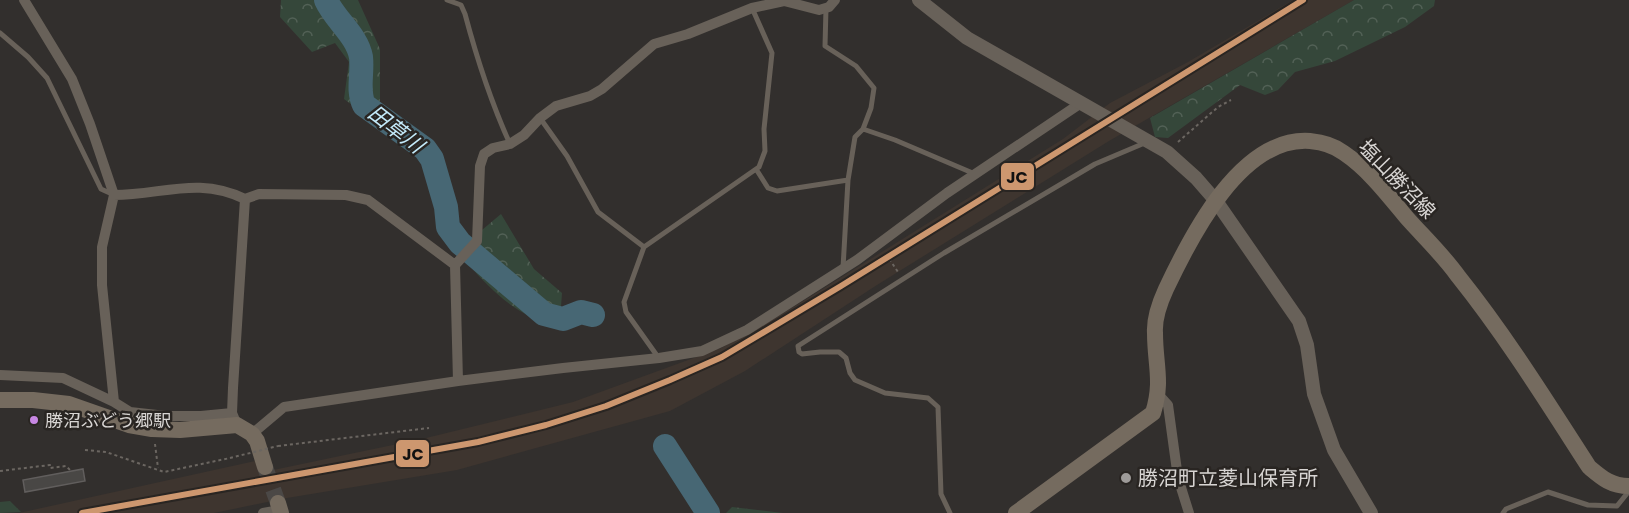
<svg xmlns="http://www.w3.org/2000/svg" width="1629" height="513" viewBox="0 0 1629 513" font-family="Poppins,'Noto Sans JP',sans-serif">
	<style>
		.built { fill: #3e352f }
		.forest { fill: url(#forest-crowns) }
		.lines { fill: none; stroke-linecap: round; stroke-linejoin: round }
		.river { stroke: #476774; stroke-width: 24 }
		.building { fill: #494745; stroke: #615e5d; stroke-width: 1.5 }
		.primary-tunnel { stroke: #4b4846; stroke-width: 16; stroke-dasharray: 16 8; stroke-linecap: butt }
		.path { stroke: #6b6661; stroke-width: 2; stroke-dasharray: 3 3; stroke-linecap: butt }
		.service { stroke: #686159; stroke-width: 5 }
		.minor { stroke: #686159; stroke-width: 10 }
		.tertiary { stroke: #686159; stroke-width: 14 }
		.primary { stroke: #756b5f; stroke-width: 16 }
		.path-bridge { stroke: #6b6661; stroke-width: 2; stroke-dasharray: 3 3; stroke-linecap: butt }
		.rail-1-casing { stroke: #292522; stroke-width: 10 }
		.rail-1 { stroke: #cd976f; stroke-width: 6 }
		.bus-dot { fill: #c787e3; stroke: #292522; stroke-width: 2 }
		.poi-dot { fill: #9e9b99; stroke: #292522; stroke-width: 2 }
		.labels { text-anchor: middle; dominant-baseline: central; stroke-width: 5; stroke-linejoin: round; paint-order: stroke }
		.bus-label { font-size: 18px; fill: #d8d5d3; stroke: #292522; text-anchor: start }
		.street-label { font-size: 20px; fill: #d8d5d3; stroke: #292522 }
		.poi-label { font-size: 20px; fill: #d8d5d3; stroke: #292522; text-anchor: start }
		.water-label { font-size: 21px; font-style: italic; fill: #c4ebfb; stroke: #292522 }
		.line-badge { stroke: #292522; stroke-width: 2 }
		.pale-badge-label { font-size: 16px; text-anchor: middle; font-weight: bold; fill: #111 }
	</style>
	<defs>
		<pattern id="forest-crowns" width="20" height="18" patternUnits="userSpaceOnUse" patternTransform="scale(1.5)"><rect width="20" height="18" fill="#35473a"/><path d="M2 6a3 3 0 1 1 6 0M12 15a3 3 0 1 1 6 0" fill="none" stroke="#526156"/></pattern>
	</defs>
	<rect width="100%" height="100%" fill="#322f2d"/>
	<path class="built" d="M1293 0H1354L1109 141 877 285 745 371 670 411 457 470 287 498 214 513H19L255 461 259 473 426 438 573 402 721 348 795 306 1063 139 1110 103 1188 62Z"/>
	<path class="forest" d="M281 0H358L380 49V103L363 113 344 99 349 62 335 43 312 52 280 17Z
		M1354 0H1435L1434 6 1405 27 1335 61 1295 72 1278 90 1265 95 1240 85 1168 138 1155 137 1150 118Z
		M501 214 534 269 562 293 561 306 558 313C551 314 540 318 534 317 514 313 479 278 467 262L481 245 482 230Z
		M10 501 21 512 0 513V502Z
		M732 507 783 513H726Z"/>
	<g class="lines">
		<path class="river" d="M326 0C335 20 357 35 361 57 363 74 357 90 364 105L425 149 432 159 446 207 448 227 460 243 544 314 563 319 581 312 593 315
			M665 446 708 513"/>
	</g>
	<path class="building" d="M83 469 85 481 25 492 23 480Z"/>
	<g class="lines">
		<path class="primary-tunnel" d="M265 467 278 503"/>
		<path class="path" d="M1178 142 1218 107 1231 100
			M886 254 898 272
			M155 444 158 468
			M278 446 429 428
			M85 450 106 452 164 472 230 458
			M0 471 50 465V468L66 466 71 471"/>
		<path class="service" d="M447 0 461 5 465 14C477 59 490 100 510 144
			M826 8 825 46 856 66 874 88 871 108 863 129 855 137 848 180 843 268
			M0 33 28 57 47 78 101 189 112 194
			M540 118 567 156 598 212 644 247
			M863 129 895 140 975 174
			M756 169 768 188 777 191 848 180
			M658 357 626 312 624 302 644 247 759 167 765 151 764 129 772 53 752 8
			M950 513 941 494 938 407 928 398 885 393 855 380 850 373 846 358 839 352H820L802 354 799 352 798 346 944 253 1095 164 1147 142
			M1503 513 1506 509 1548 492 1588 505 1617 506 1629 491"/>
		<path class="minor" d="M24 0 72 79 90 124 114 195C162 195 198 176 245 199L233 388 232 413 237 425
			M114 195 102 247V285L114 402
			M245 199 259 194 346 195 368 200 455 265
			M0 375 63 378 114 402 130 412 166 416H201L232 413
			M458 381 455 265 477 241 480 166 484 154 493 148 510 144 524 135 540 118 556 106 590 96 602 89 654 44 688 34 752 8 784 1 819 10 829 7 835 0
			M1159 395 1168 405 1178 478 1189 513
			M252 434 284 407 458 381 563 368 659 358 702 351 747 330 857 260 947 193 1081 103
			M263 513 280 510"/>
		<path class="tertiary" d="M919 0 967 38 1167 152 1196 178 1216 201 1299 321 1307 345 1314 394 1334 450 1371 513"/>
		<path class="primary" d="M0 400H33L69 404 129 425 152 429 180 430 237 425 252 434 257 441 265 467
			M278 503 281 513
			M1016 513 1153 413C1163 381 1155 365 1155 333 1154 318 1160 302 1166 289 1191 236 1241 136 1310 141 1321 142 1335 146 1344 153 1369 170 1388 195 1407 218 1424 237 1443 255 1458 276 1506 336 1547 402 1589 467 1602 478 1611 486 1629 486"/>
		<path class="path-bridge" d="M230 458 278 446"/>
		<defs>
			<path id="rail-1" d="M82 513 478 442 546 425 606 406 670 380 722 357 841 286 1303 0"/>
		</defs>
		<use href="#rail-1" class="rail-1-casing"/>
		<use href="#rail-1" class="rail-1"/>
	</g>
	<circle class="bus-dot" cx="34" cy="420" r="5"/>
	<circle class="poi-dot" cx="1126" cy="478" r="6"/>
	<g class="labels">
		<g class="bus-label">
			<text x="45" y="420">勝沼ぶどう郷駅</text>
		</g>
		<g class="street-label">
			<text transform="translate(1397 179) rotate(46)">塩山勝沼線</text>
		</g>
		<g class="poi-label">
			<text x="1138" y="478">勝沼町立菱山保育所</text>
		</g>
		<g class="water-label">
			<text transform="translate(396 129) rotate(38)">田草川</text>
		</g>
	</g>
	<g class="line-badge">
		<rect x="1000" y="162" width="35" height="29" rx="6" fill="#cd976f"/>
		<rect x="395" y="439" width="35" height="29" rx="6" fill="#cd976f"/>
	</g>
	<g class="pale-badge-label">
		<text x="1017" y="183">JC</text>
		<text x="413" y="460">JC</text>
	</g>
</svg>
